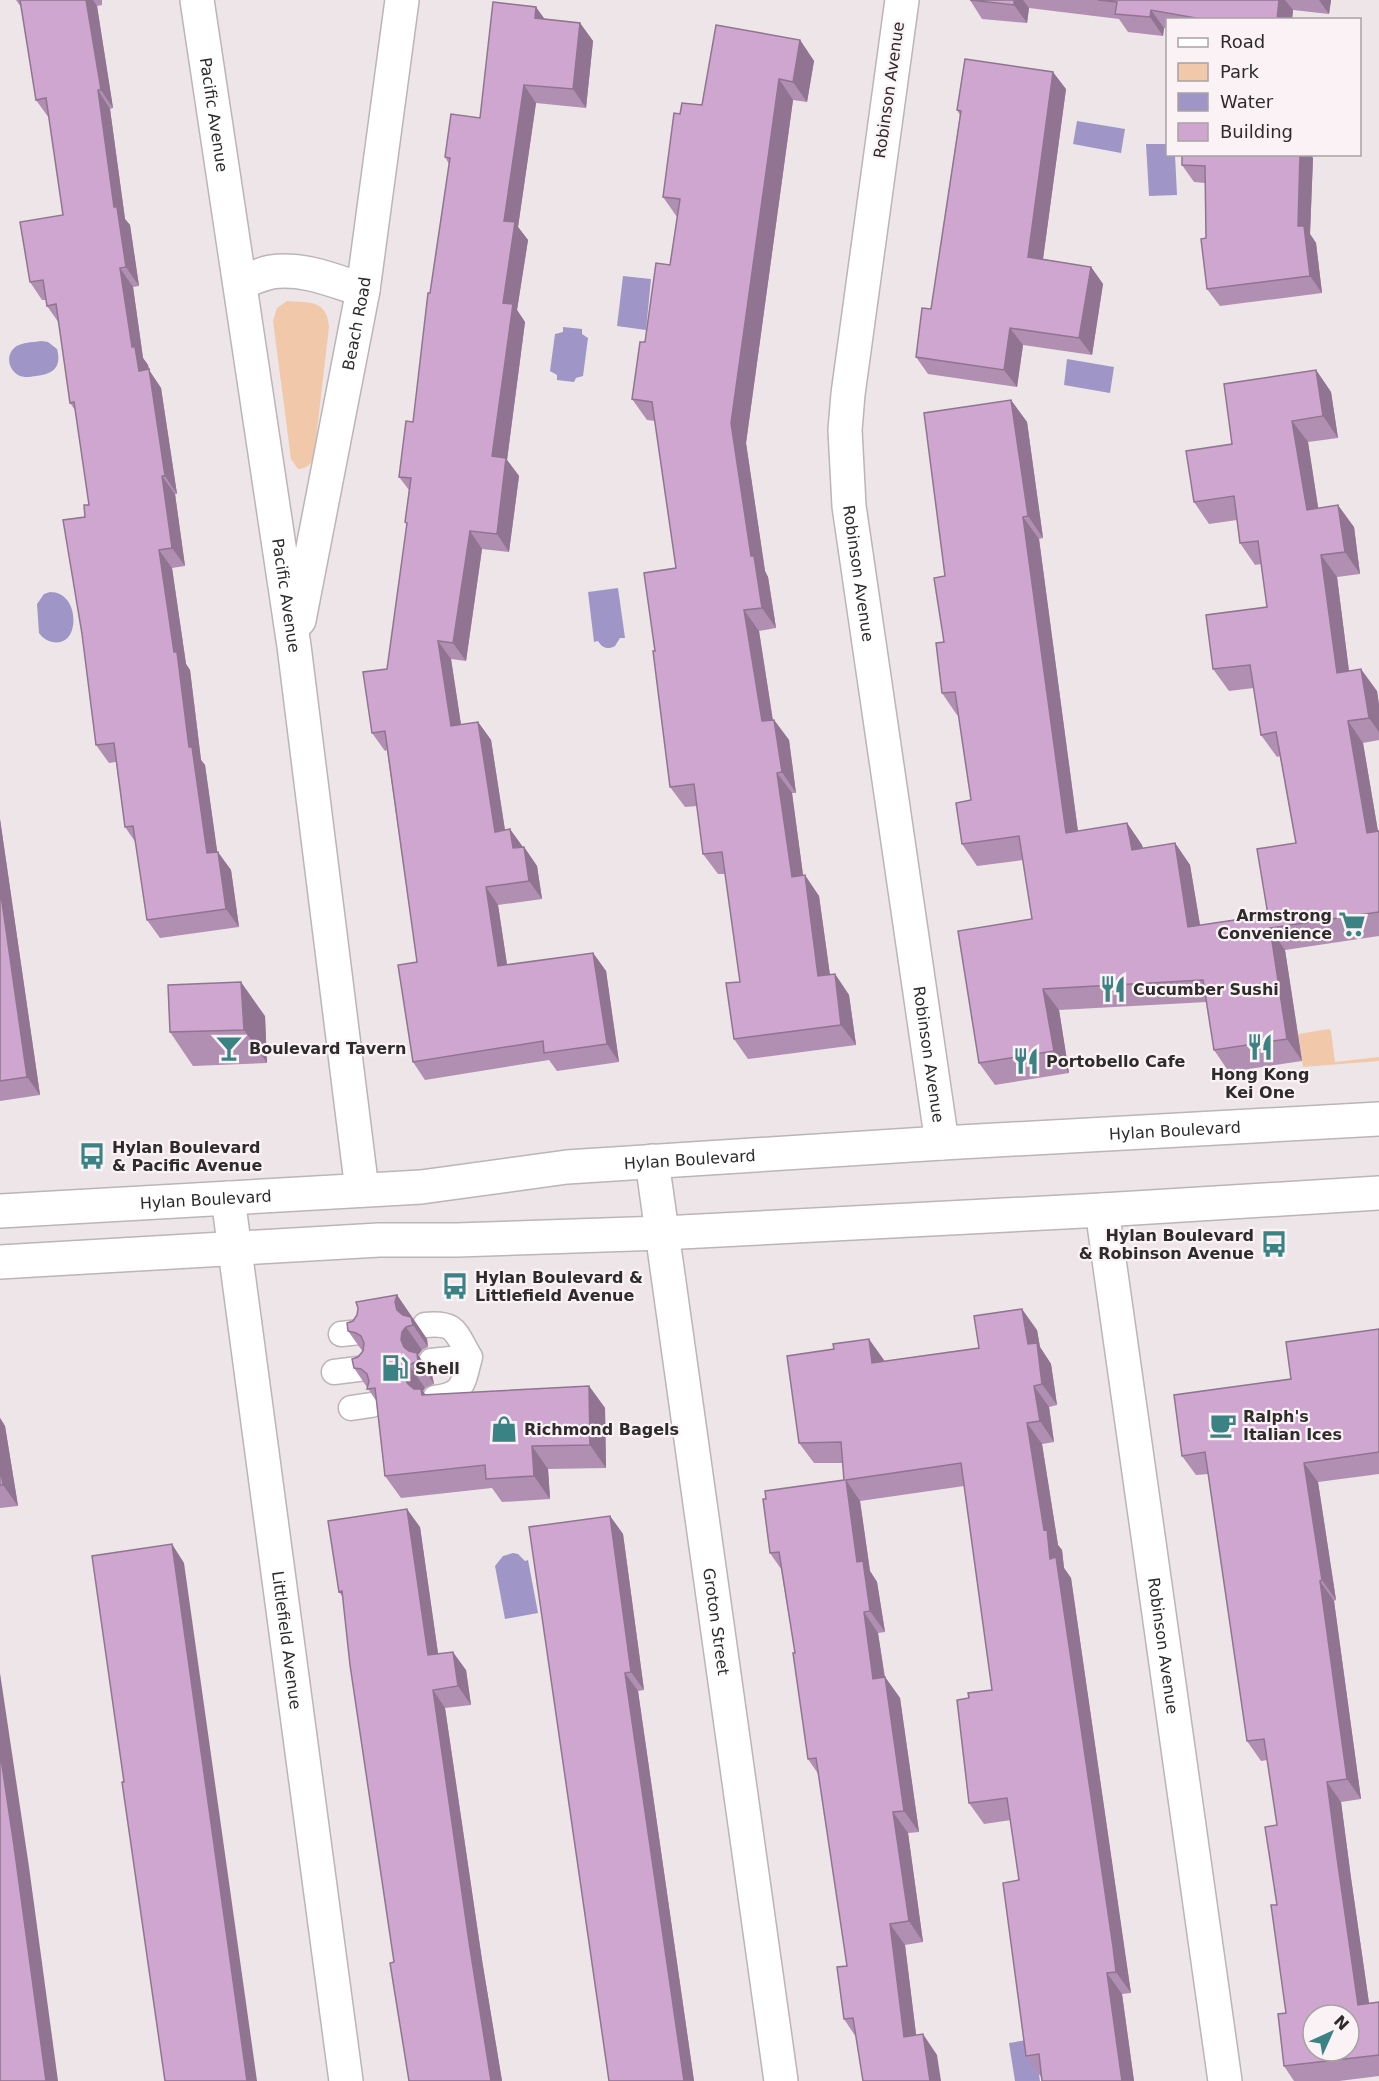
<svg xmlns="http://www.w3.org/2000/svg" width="1379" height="2081" viewBox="0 0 1379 2081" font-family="'DejaVu Sans',sans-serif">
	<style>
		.green { fill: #f1c9aa }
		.water { fill: #9f96c7 }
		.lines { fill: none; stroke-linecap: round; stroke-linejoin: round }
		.lane-casing { stroke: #bcb4b6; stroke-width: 27 }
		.street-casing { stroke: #bcb4b6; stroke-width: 36 }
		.primary-casing { stroke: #bcb4b6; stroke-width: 36 }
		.lane { stroke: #fff; stroke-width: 24 }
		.street { stroke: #fff; stroke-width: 33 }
		.primary { stroke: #fff; stroke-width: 33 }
		.wall { fill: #b18fb2 }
		.shaded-wall { fill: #907491 }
		.building { fill: #cea6cf; stroke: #907491; stroke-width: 1.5; fill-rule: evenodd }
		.labels { text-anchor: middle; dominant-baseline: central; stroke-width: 4.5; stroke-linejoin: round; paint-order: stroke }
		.street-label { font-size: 16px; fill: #2e2b2c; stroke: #faf2f4 }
		.poi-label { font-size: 16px; font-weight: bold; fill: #2e2b2c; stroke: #faf2f4; text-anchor: start }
	</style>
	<rect width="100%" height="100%" fill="#ede5e7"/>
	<path class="green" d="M287 301C309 303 327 299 329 327L314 456C311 464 307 469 298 469L291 459 273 321 277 308Z
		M1329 1029 1331 1031 1335 1062 1379 1057V1061L1303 1067 1298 1034Z"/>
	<path class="water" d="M1077 121 1125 129 1121 153 1073 144Z
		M1146 144H1167L1168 154 1175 155 1177 195 1149 196Z
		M623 276 651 279 646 330 617 326Z
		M563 327 582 329V334L588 338 583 376 576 378 574 382 557 380V375L550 371 555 334 563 332Z
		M42 341 48 342 57 349C62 368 53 374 36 376 29 377 24 378 18 375 6 368 6 350 19 345 26 342 35 342 42 341Z
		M1067 359 1114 367 1110 393 1064 385Z
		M618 588 625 638H620L615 646C608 650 602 648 598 641L594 642 588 592Z
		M50 592C69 592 77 613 72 630 67 647 47 645 39 633L37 604 44 594Z
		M513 1553 518 1554 525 1561 528 1560 538 1613 505 1619 495 1566 503 1556Z
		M1033 2039 1040 2081H1015L1009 2043Z"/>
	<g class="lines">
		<defs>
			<path id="lane" d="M425 1325C457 1322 455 1332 470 1357 463 1382 465 1394 435 1398
				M341 1334 360 1332
				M431 1361 470 1357
				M334 1372 366 1368
				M351 1408 371 1405"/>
			<g id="street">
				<path id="s1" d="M197 0 294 646 362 1190"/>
				<path id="s2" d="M902 0 848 394 845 430 849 506 942 1143"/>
				<path d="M240 283C250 279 261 274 271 272 303 267 334 281 363 290"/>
				<path id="s3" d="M299 620 363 290 402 0"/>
				<path id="s4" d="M652 1161 781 2081"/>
				<path id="s5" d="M228 1198 346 2081"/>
				<path id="s6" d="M1102 1210 1225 2081"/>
			</g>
			<g id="primary">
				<path id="s7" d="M0 1211 421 1187 567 1167 942 1143 1379 1119"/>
				<path d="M0 1262 379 1240H457L662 1233 1102 1210 1379 1193"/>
			</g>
		</defs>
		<use href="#lane" class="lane-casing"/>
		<use href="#street" class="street-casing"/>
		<use href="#primary" class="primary-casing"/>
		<use href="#lane" class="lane"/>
		<use href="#street" class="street"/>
		<use href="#primary" class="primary"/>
	</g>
	<path class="wall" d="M16 0H102V5L97 6 113 108 110 109 125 219 130 225 139 286 133 287 143 358 148 365 149 370 161 388 177 494H175L185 566 172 568 186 664 190 670 201 760 205 765 217 852 231 870 239 927 160 938 147 920 136 843 125 827 116 762 109 763 96 745 85 517 89 505 75 410 70 403 59 323 47 306 46 300H42L30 282 63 215 49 118 36 100 21 7Z
		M970 0H1331L1329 14 1293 10 1292 20H1167V29L1164 28 1163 36 1128 32 1119 19 1029 8 1027 23 982 19Z
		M545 19 580 23 593 41 586 108 536 103 518 227 528 240 517 310 525 322 507 460 519 476 509 552 482 549 466 661 451 659 461 725 478 722 491 740 505 830 523 848 524 847 537 866 542 899 498 905 507 965 593 953 606 971 619 1062 557 1071 549 1060 425 1080 413 1062 417 962 387 750 385 751 372 733 387 669 407 525 405 522 409 490 399 477 413 422 430 293 449 164 445 157 480 118Z
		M800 40 814 61 807 102 793 100 746 443 765 571 768 577 776 628 759 631 773 720H774L789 740 796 793H792L803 875 819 896 830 975 835 974 849 995 856 1045 748 1059 734 1039 740 982 725 874H718L703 854 697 806 685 807 670 787 655 651 676 568 655 421 647 420 632 399 645 342 670 265 677 217 663 197 680 114 702 105Z
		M1066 89 1043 259 1091 267 1103 284 1092 355 1023 345 1017 387 928 374 916 357 931 309 960 115 957 110Z
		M1313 158 1310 234 1316 243 1322 293 1220 306 1207 289 1205 183 1194 182 1182 165Z
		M1316 370 1331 392 1338 438 1308 442 1318 508 1354 527 1360 574 1337 577 1349 671 1377 691 1379 705V740L1363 743 1378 832 1379 831V936L1285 950 1302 1061 1229 1072 1214 1050 1207 1002 1059 1010 1069 1073 995 1085 979 1063 1032 919 1023 860 977 866 962 844 971 800 959 715H957L942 693 944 642 945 576 1011 400 1027 422 1043 538 1039 539 1078 831 1127 823 1142 845 1143 848 1175 843 1190 865 1200 925 1268 915 1296 843 1280 756 1277 757 1261 735 1254 688 1229 691 1213 669 1267 607 1261 564 1255 565 1240 543 1237 520 1209 524 1194 502 1232 444Z
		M0 819 40 1095 0 1101Z
		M265 1016 267 1063 193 1066 170 1032Z
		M397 1295 427 1339 428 1347 422 1350 418 1355 432 1375 434 1384 425 1388 423 1391 425 1395 589 1386 605 1408 606 1468 548 1469 550 1499 502 1502 492 1488 401 1498 385 1476 377 1402 354 1368 358 1357 363 1352 348 1331 353 1321Z
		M1379 1329V1474L1318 1482 1336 1600 1334 1601 1361 1799 1341 1802 1351 1878 1369 2003 1379 2002V2076L1339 2081H1294L1284 2066 1286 2013 1277 1905V1825L1267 1760 1261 1761 1247 1741 1208 1474 1196 1475 1182 1456 1291 1379Z
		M1037 1330 1040 1347 1051 1364 1057 1405 1049 1407 1054 1442 1042 1444 1058 1545 1062 1550 1064 1568 1071 1578 1127 1968 1131 1993 1122 1994 1134 2081H1042V2076L1041 2077 1026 2056 1019 1880 1011 1820 984 1824 969 1803V1698L992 1690 964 1486 860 1501 870 1571 877 1582 885 1632 878 1633 885 1677 900 1698 919 1832 908 1833 923 1942 905 1945 916 2035 937 2055 856 2037 844 2019 847 1966 819 1775 808 1759 795 1653 781 1569 770 1553 766 1499 844 1480 843 1463H814L799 1443 884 1360V1361L979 1348Z
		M0 1418 5 1426 18 1506 0 1508Z
		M610 1516 623 1534 644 1690 638 1691 694 2081H609Z
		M420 1527 438 1654 466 1670 471 1705 445 1708 482 1960 502 2081H409L394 1962 343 1597 339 1592Z"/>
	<path class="shaded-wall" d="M86 0H93L97 6 113 108 101 90Z
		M1014 0H1023L1029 8 1027 23 1014 5Z
		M1279 0H1285L1293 10 1292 20H1277Z
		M1319 0H1331L1329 14Z
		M536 7 549 25 535 18Z
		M1151 10 1164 28 1163 36 1150 17Z
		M580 23 593 41 586 108 573 89Z
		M800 40 814 61 807 102 793 82Z
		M1053 72 1066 89 1041 274 1028 257Z
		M779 79 793 100 746 443 765 571 768 577 776 628 762 608 751 556 731 423Z
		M524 85 536 103 518 227 528 240 517 310 525 322 507 460 519 476 509 552 497 534 492 456 503 303 504 221Z
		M98 90 110 109 125 219 130 225 139 286 126 267 114 207Z
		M1300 154H1311L1313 158 1310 234 1316 243 1322 293 1310 276 1298 226Z
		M1091 267 1103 284 1092 355 1079 338Z
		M120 268 133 287 143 358 148 365 149 370 161 388 177 494 165 476 139 371 132 347Z
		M1010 328 1023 345 1017 387 1004 370Z
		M1316 370 1331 392 1338 438 1323 416Z
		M1011 400 1027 422 1043 538 1028 516Z
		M1292 421 1308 442 1322 532 1307 510Z
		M162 476 175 494 185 566 172 548Z
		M1338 505 1354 527 1360 574 1345 552Z
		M1023 517 1039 539 1081 855 1066 833Z
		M470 531 482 549 466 661 453 643Z
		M159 550 172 568 186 664 190 670 201 760 205 765 220 871 207 853 174 652Z
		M1321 555 1337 577 1352 695 1337 673Z
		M744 610 759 631 776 742 762 721Z
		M438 641 451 659 464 744 451 726Z
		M1361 669 1377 691 1379 705V732L1369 718Z
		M774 720 789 740 796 793 782 772Z
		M1348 721 1363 743 1379 837 1367 833Z
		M478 722 491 740 508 850 495 832Z
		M777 773 792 793 806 897 792 877Z
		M0 819 40 1095 27 1077 0 888Z
		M1127 823 1142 845 1147 872 1132 850Z
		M510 829 523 847 513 848Z
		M1175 843 1190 865 1204 949 1188 927Z
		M524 847 537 866 542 899 529 881Z
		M218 852 231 870 239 927 226 909Z
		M805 875 819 896 833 997 818 976Z
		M486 887 498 905 510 984 498 966Z
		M1270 928 1285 950 1302 1061 1287 1039Z
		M593 953 606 971 619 1062 607 1044Z
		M835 974 849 995 856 1045 841 1025Z
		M241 982 265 1016 267 1063 244 1030Z
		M1043 989 1059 1010 1069 1073 1054 1051Z
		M397 1295 427 1339 428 1347 413 1325H411L397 1310 395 1302Z
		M1022 1309 1037 1330 1040 1347 1051 1364 1057 1405 1042 1384 1028 1344Z
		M406 1327 422 1350 418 1355 432 1375 434 1384 418 1361 404 1347 401 1340 402 1332Z
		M869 1339 884 1360 887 1384 872 1363Z
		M409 1365 425 1388 423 1391 437 1412 421 1394 408 1384 405 1379 406 1371Z
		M589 1386 605 1408 606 1468 590 1445Z
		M1034 1386 1049 1407 1054 1442 1040 1421Z
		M0 1418 5 1426 18 1506 3 1485 0 1466Z
		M1027 1423 1042 1444 1058 1545 1062 1550 1064 1568 1071 1578 1131 1993 1116 1972Z
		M532 1446 548 1469 550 1499 534 1476Z
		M1304 1463 1318 1482 1336 1600 1322 1580Z
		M846 1480 860 1501 870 1571 877 1582 885 1632 870 1611 857 1562Z
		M407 1509 420 1527 441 1674 428 1655Z
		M610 1516 623 1534 644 1690 631 1672Z
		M172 1544 184 1563 257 2081H247Z
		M1320 1581 1334 1601 1361 1799 1347 1779Z
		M864 1612 878 1633 888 1700 873 1679Z
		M453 1652 466 1670 471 1705 458 1686Z
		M0 1673 29 1867 58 2081H46L0 1752Z
		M625 1673 638 1691 694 2081H684Z
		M885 1677 900 1698 919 1832 904 1811Z
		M433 1690 445 1708 482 1960 502 2081H491L469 1942Z
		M1327 1782 1341 1802 1351 1878 1372 2024 1358 2005 1337 1858Z
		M893 1812 908 1833 923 1942 909 1921Z
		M890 1924 905 1945 919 2058 904 2037Z
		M1107 1973 1122 1994 1134 2081H1122Z
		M923 2034 937 2055 941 2081H930Z"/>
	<path class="building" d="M20 0H86L101 90H98L114 207H117L126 267 120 268 132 347H135L139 371 149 369 165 476H162L172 548 159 550 174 652H177L189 747H192L207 853 218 852 226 909 147 920 133 826 125 827 114 743 96 745 82 634 63 520 85 517 84 505H89L74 402 70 403 56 304 47 306 43 280 30 282 20 222 63 215 46 98 36 100Z
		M970 0H1014V5Z
		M1098 0H1279L1277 20H1207L1151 10 1150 17 1115 14 1117 2Z
		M493 2 536 7 535 18 580 23 573 89 524 85 504 221 515 222 503 303 513 304 492 456 506 458 497 534 470 531 453 643 438 641 451 726 478 722 495 832 510 829 513 848 524 847 529 881 486 887 498 966 593 953 607 1044 544 1053 543 1041 413 1062 398 965 417 962 385 731 372 733 363 672 387 669 407 523 405 522 411 478 399 477 406 421 413 422 428 293H430L450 158 445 157 451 114 480 118Z
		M716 25 800 40 793 82 779 79 731 423 751 556H754L762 608 744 610 762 721 774 720 782 772 777 773 792 877 805 875 818 976 835 974 841 1025 734 1039 726 983 740 982 722 852 703 854 694 784 670 787 653 651H655L644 573 676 568 652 402 632 399 640 342H645L656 263 670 265 680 199 663 197 674 113 680 114 682 103 702 105Z
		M965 59 1053 72 1028 257 1091 267 1079 338 1010 328 1004 370 916 357 922 308 931 309 961 111 957 110Z
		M1182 154H1300L1298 226H1304L1310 276 1207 289 1201 239 1206 238 1205 166 1182 165Z
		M1316 370 1323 416 1292 421 1307 510 1338 505 1345 552 1321 555 1337 673 1361 669 1369 718 1348 721 1367 833 1379 831V912L1270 928 1287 1039 1214 1050 1203 980 1043 989 1054 1051 979 1063 958 931 1032 919 1019 836 962 844 956 803 971 800 955 692 942 693 936 643 944 642 934 578 945 576 924 413 1011 400 1028 516 1023 517 1066 833 1127 823 1132 850 1175 843 1188 927 1268 915 1257 849 1296 843 1276 732 1261 735 1250 665 1213 669 1206 615 1267 607 1258 541 1240 543 1234 496 1194 502 1186 451 1232 444 1224 384Z
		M0 888 27 1077 0 1081Z
		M241 982 244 1030 170 1032 168 985Z
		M397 1295 395 1302 397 1310 403 1315 411 1317 413 1325 406 1327 402 1332 401 1340 404 1347 409 1351 417 1353 418 1361 409 1365 406 1371 405 1379 408 1384 414 1389H421L422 1395 589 1386 590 1445 532 1446 534 1476 486 1479 485 1465 385 1476 375 1388 367 1389 369 1381 367 1374 361 1369 354 1368 352 1359 358 1357 363 1351 364 1343 361 1336 356 1333 348 1331 347 1323 353 1321 357 1315 358 1308 356 1302Z
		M1022 1309 1028 1344 1037 1343 1042 1384 1034 1386 1040 1421 1027 1423 1044 1530 1047 1529 1050 1559 1056 1557 1113 1947 1116 1972 1107 1973 1122 2081H1042L1039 2054 1026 2056 1003 1883 1019 1880 1007 1798 969 1803 957 1700 969 1698 968 1693 992 1690 961 1463 846 1480 857 1562 863 1561 870 1611 864 1612 873 1679 885 1677 904 1811 893 1812 909 1921 890 1924 904 2037 923 2034 930 2081H863L853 2018 844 2019 837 1967 847 1966 816 1758 808 1759 793 1653H795L779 1552 770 1553 763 1499H766L765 1491 844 1480 841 1442 799 1443 787 1356 834 1349 833 1344 869 1339 872 1363 979 1348 974 1316Z
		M1379 1329V1452L1304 1463 1322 1580 1320 1581 1347 1779 1327 1782 1337 1858 1358 2005 1379 2002V2055L1284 2066 1278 2014 1286 2013 1271 1905H1277L1265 1827 1277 1825 1264 1739 1247 1741 1205 1452 1182 1456 1174 1395 1291 1379 1286 1342ZM1313 2015H1349V2051H1313Z
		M0 1466 3 1485H0Z
		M407 1509 428 1655 453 1652 458 1686 433 1690 469 1942 491 2081H409L390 1963 394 1962 350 1665 342 1591 339 1592 328 1521Z
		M610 1516 631 1672 625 1673 684 2081H609L529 1527Z
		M172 1544 247 2081H165L122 1782H124L92 1556Z
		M0 1752 14 1846 46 2081H0Z"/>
	<defs>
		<symbol id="supermarket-bare" viewBox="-9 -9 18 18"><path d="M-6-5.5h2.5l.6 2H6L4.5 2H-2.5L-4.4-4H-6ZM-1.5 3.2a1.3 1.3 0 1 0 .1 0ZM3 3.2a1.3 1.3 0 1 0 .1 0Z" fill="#3a8284" stroke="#faf2f4" stroke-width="2.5" paint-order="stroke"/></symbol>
		<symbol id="restaurant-bare" viewBox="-9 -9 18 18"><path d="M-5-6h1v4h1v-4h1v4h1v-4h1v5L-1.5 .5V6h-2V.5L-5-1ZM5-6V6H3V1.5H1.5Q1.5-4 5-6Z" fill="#3a8284" stroke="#faf2f4" stroke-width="2.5" paint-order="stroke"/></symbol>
		<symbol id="bar-bare" viewBox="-9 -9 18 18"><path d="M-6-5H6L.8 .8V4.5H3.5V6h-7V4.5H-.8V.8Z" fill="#3a8284" stroke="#faf2f4" stroke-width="2.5" paint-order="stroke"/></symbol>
		<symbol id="bus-bare" viewBox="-9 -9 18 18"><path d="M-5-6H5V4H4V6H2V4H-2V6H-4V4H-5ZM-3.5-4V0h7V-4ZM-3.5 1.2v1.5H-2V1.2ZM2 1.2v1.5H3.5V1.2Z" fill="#3a8284" stroke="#faf2f4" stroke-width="2.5" paint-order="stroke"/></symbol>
		<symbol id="fuel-bare" viewBox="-9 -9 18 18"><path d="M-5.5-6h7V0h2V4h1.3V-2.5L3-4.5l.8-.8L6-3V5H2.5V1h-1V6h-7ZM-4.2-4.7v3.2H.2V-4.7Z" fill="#3a8284" stroke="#faf2f4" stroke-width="2.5" paint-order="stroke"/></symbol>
		<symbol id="cafe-bare" viewBox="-9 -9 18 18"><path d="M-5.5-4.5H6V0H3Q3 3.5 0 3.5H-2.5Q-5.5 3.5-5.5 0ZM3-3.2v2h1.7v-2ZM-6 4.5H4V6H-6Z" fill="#3a8284" stroke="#faf2f4" stroke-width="2.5" paint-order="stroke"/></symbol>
		<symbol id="shop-bare" viewBox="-9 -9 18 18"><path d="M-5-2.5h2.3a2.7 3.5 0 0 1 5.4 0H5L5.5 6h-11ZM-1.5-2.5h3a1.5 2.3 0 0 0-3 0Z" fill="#3a8284" stroke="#faf2f4" stroke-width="2.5" paint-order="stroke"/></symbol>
	</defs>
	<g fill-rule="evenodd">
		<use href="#supermarket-bare" x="1333" y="905" width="38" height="38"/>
		<use href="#restaurant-bare" x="1094" y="970" width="38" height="38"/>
		<use href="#restaurant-bare" x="1241" y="1028" width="38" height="38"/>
		<use href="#bar-bare" x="210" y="1029" width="38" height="38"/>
		<use href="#restaurant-bare" x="1007" y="1042" width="38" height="38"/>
		<use href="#bus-bare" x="73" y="1137" width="38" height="38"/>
		<use href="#bus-bare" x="1255" y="1225" width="38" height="38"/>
		<use href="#bus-bare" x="436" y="1267" width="38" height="38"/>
		<use href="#fuel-bare" x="376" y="1349" width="38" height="38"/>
		<use href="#cafe-bare" x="1204" y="1406" width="38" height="38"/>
		<use href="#shop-bare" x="485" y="1410" width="38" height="38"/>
	</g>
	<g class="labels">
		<g class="street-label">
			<text transform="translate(889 90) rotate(-82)">Robinson Avenue</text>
			<text stroke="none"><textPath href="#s1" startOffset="116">Pacific Avenue</textPath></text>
			<text stroke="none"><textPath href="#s3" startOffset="302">Beach Road</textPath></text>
			<text stroke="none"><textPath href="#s2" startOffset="578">Robinson Avenue</textPath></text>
			<text stroke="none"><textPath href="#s1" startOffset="602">Pacific Avenue</textPath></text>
			<text stroke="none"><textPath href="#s2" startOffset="1064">Robinson Avenue</textPath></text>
			<text stroke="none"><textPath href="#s7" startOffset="1178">Hylan Boulevard</textPath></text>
			<text stroke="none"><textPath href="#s7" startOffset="692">Hylan Boulevard</textPath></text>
			<text stroke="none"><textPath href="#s7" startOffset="206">Hylan Boulevard</textPath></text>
			<text stroke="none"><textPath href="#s4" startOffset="465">Groton Street</textPath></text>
			<text stroke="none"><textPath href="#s5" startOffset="446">Littlefield Avenue</textPath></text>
			<text stroke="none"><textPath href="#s6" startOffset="440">Robinson Avenue</textPath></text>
		</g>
		<g class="poi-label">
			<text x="1332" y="915" text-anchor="end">Armstrong<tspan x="1332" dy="18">Convenience</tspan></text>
			<text x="1133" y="989">Cucumber Sushi</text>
			<text x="249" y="1048">Boulevard Tavern</text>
			<text x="1046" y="1061">Portobello Cafe</text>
			<text x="1260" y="1074" text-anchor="middle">Hong Kong<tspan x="1260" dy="18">Kei One</tspan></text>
			<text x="112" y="1147">Hylan Boulevard<tspan x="112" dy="18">&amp; Pacific Avenue</tspan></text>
			<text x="1254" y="1235" text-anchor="end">Hylan Boulevard<tspan x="1254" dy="18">&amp; Robinson Avenue</tspan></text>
			<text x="475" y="1277">Hylan Boulevard &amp;<tspan x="475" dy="18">Littlefield Avenue</tspan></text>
			<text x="415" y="1368">Shell</text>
			<text x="1243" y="1416">Ralph's<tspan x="1243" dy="18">Italian Ices</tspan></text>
			<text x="524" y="1429">Richmond Bagels</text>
		</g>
	</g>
	<rect x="1166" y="18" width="195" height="138" fill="#faf2f4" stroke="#a8a2a4" stroke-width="1.5"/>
	<rect x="1178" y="38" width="30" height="9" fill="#ffffff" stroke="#a8a2a4" stroke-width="1.5"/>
	<text x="1220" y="48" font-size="18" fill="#2e2b2c">Road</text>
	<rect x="1178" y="63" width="30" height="18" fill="#f1c9aa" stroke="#a8a2a4" stroke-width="1.5"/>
	<text x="1220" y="78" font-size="18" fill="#2e2b2c">Park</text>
	<rect x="1178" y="93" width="30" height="18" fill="#9f96c7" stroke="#a8a2a4" stroke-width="1.5"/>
	<text x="1220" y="108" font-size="18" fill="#2e2b2c">Water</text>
	<rect x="1178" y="123" width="30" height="18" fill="#cea6cf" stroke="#a8a2a4" stroke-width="1.5"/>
	<text x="1220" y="138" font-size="18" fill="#2e2b2c">Building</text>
	<g transform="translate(1331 2033) rotate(45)"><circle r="28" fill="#faf2f4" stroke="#a8a2a4" stroke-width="1.5"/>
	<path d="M0-4.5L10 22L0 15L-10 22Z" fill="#3a8284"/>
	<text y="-9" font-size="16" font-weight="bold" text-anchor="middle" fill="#2e2b2c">N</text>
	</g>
</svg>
